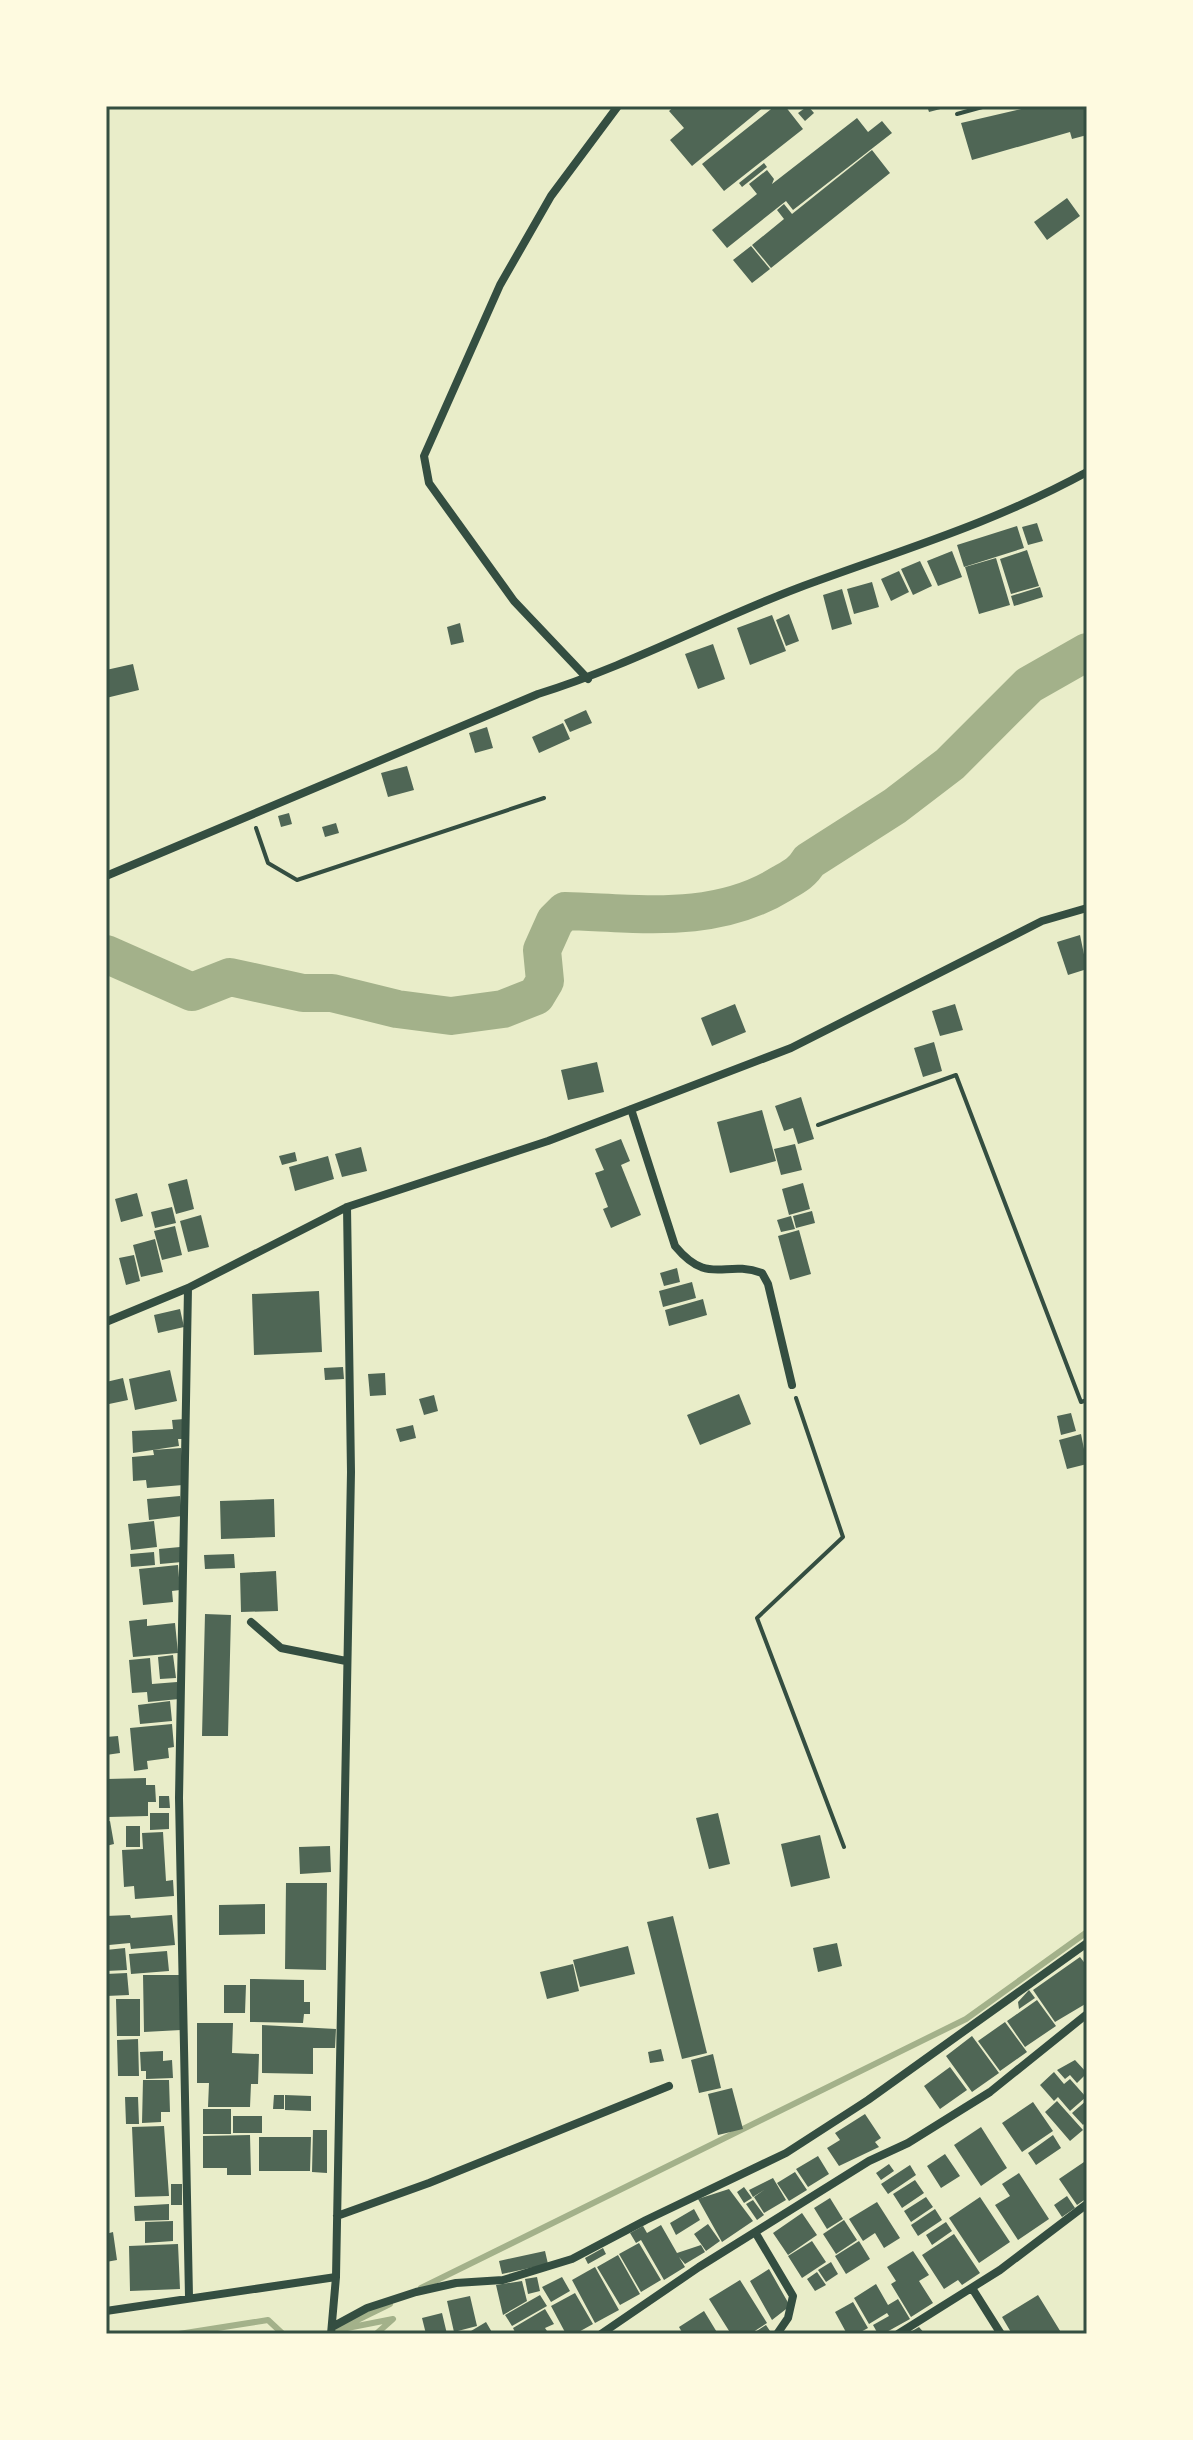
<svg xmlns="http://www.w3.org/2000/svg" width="1193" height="2440" viewBox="0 0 1193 2440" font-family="'Space Grotesk',sans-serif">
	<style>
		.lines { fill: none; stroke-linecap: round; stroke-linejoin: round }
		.stream { stroke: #a3b18a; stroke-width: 6 }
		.river { stroke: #a3b18a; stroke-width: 38 }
		.building { fill: #4f6655 }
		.path { stroke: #344e41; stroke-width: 4 }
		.service { stroke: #344e41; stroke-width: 4 }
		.minor { stroke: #344e41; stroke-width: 8 }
		.neatline { fill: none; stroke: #344e41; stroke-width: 3 }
	</style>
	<rect width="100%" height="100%" fill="#e9edc9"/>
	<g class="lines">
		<path class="stream" d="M421 2288 966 2019 1087 1932
			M179 2334 268 2320 283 2334
			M376 2334 393 2319 337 2330 390 2304"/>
		<path class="river" d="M106 954 192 992 230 977 303 993H332L397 1009 451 1016 503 1009 536 996 545 981 542 950 555 921 565 911C639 913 715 925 781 884 793 877 802 873 809 861L895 806 950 764 1029 685 1087 652"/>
	</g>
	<path class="building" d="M675 106H765L692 166 670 140 684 128 669 111Z
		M775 106H785L803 129 724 191 702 164Z
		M808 106 814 113 805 121 798 113Z
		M927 106H948V107L929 112Z
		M1034 106H1087V135L1072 139 1070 132 972 160 961 123Z
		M857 118 868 132 882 121 892 133 793 210 786 201 727 248 712 230 757 194 749 184 767 170 774 179 772 184Z
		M872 150 890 173 771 268 752 245 784 219 777 210 784 204 792 214Z
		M764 163 767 167 742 187 739 183Z
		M1067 198 1080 216 1047 240 1034 222Z
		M751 246 770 269 752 283 733 260Z
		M1037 523 1043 541 1028 545 1022 527Z
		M1017 526 1024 548 964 567 957 545Z
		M1027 550 1039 586 1011 594 1000 559Z
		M952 551 962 577 938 586 927 561Z
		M996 558 1010 605 979 614 965 567Z
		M920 561 932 586 913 595 901 569Z
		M899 571 909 592 891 601 881 579Z
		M872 582 879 607 854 614 847 589Z
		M1040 587 1043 597 1014 606 1011 596Z
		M842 589 852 624 832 630 823 595Z
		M789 614 799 641 786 646 776 620Z
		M772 615 786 651 750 665 737 628Z
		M460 623 464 642 451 645 447 627Z
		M713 644 725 679 698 689 685 654Z
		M133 664 139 690 106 698V670Z
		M586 710 592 723 570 732 564 720Z
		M563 723 570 739 539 753 532 737Z
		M487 727 493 748 475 753 469 733Z
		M407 766 414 790 388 797 381 773Z
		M289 813 292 824 281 827 278 816Z
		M336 823 339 833 325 837 322 827Z
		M1080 935 1087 969 1068 975 1057 942Z
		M735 1004 746 1032 712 1046 701 1018Z
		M955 1004 963 1030 940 1036 932 1011Z
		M934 1042 942 1071 923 1077 914 1048Z
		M597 1062 604 1092 568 1100 561 1070Z
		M801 1097 814 1139 798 1144 793 1128 784 1131 775 1106Z
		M762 1110 776 1161 730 1173 717 1122Z
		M621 1139 630 1161 621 1165 641 1215 611 1228 603 1209 608 1207 595 1173 604 1170 595 1149Z
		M795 1144 802 1170 781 1175 774 1149Z
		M361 1147 367 1171 342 1177 335 1154Z
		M295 1152 297 1161 282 1165 279 1156Z
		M328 1156 334 1179 295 1191 289 1167Z
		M187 1179 194 1209 176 1214 168 1184Z
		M803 1183 810 1209 789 1215 782 1189Z
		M137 1193 143 1216 121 1222 115 1199Z
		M172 1207 176 1223 155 1228 151 1212Z
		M812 1211 815 1223 796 1228 793 1216Z
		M201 1215 209 1247 188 1252 180 1221Z
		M791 1216 795 1229 781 1232 777 1220Z
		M175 1226 182 1255 162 1260 154 1231Z
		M799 1230 811 1274 790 1280 778 1236Z
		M155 1239 163 1272 141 1277 133 1245Z
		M134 1255 140 1281 126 1285 119 1258Z
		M677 1268 680 1282 664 1286 660 1273Z
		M692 1282 696 1298 663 1307 659 1291Z
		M319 1291 322 1352 254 1355 252 1294Z
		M703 1299 707 1315 669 1326 665 1310Z
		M180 1309 184 1327 158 1333 154 1315Z
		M343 1367 344 1379 325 1380 324 1368Z
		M170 1370 177 1401 135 1410 129 1379Z
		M385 1373 386 1395 370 1396 368 1374Z
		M123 1378 128 1400 109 1404 106 1382Z
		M739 1394 751 1424 700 1445 687 1415Z
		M434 1395 438 1411 424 1415 419 1399Z
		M1071 1413 1076 1431 1061 1435 1057 1416Z
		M184 1419 185 1439H178L179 1446 133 1453 132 1431 173 1429 172 1420Z
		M413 1425 416 1438 400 1442 396 1429Z
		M1081 1434 1087 1464 1067 1469 1059 1440Z
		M181 1448 183 1485 147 1488 146 1480 133 1481 132 1457 154 1455 153 1450Z
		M180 1496 182 1516 149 1520 147 1499Z
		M274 1499 275 1537 221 1539 220 1501Z
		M154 1521 157 1547 131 1550 128 1524Z
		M180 1547 182 1562 160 1564 159 1549Z
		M154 1552 155 1565 131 1567 130 1554Z
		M234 1554 235 1568 205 1569 204 1555Z
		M178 1565 180 1590 172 1591 173 1602 143 1605 139 1569Z
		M276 1571 278 1611 241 1612 240 1573Z
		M205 1614 231 1615 228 1736H202Z
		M147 1619V1626L175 1623 178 1653 133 1657 129 1621Z
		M173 1655 176 1678 160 1679 158 1657Z
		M150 1658 152 1684 177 1682 179 1699 148 1702 147 1692 132 1693 129 1660Z
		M170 1701 172 1721 140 1724 138 1705Z
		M172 1724 174 1747 168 1748 169 1758 147 1761 148 1769 134 1771 130 1728Z
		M118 1736 120 1753 106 1755V1737Z
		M146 1778V1785H155L156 1802H148V1816L108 1817 107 1779Z
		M159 1796H169L170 1808H159Z
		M150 1813H169V1829L150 1830Z
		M718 1813 730 1864 709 1869 696 1818Z
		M110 1821 114 1844 106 1846V1822Z
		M126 1826H140V1847H126Z
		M163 1832 166 1881 173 1880 174 1896 135 1899 134 1886 124 1887 122 1850 143 1849 142 1833Z
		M820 1835 830 1878 791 1887 781 1844Z
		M330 1846 331 1872 300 1874 299 1847Z
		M286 1883H327L326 1970 285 1969Z
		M265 1904V1934L219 1935V1905Z
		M130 1915 131 1918 172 1915 175 1945 131 1949 130 1943 109 1945 106 1916Z
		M673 1916 707 2053 682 2059 647 1922Z
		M837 1943 842 1966 818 1972 813 1948Z
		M628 1946 635 1974 580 1987 573 1960Z
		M125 1948 127 1970 106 1971V1950Z
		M167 1951 169 1971 131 1974 129 1954Z
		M1080 1957 1087 1966V2003L1055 2022 1033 1990Z
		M573 1964 579 1991 547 1999 540 1972Z
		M127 1973 129 1995 106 1996V1974Z
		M143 1975H181V2030L144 2032Z
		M250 1979 304 1980V2002H310V2014H304L303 2023 250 2022Z
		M224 1985H246L245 2013H224Z
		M1029 1990 1035 1998 1019 2009 1018 2002Z
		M116 1999H140V2036H117Z
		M1037 2000 1056 2026 1025 2047 1007 2021Z
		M1005 2022 1027 2052 1000 2071 978 2041Z
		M197 2023H233L232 2053 259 2054 258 2084H251L250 2107H208L209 2083H197Z
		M262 2025 336 2029 335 2048H313V2074L262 2073Z
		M972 2036 999 2073 972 2092 946 2056Z
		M138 2039 139 2076H118L117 2040Z
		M661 2049 664 2061 650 2063 648 2052Z
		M163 2051V2061L172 2060 173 2078 146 2079V2071H141L140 2052Z
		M713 2054 721 2088 699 2093 691 2060Z
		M1075 2060 1087 2073 1077 2083 1070 2075 1065 2079 1057 2070Z
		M950 2067 967 2090 940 2109 924 2086Z
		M1054 2072 1064 2084 1070 2079 1086 2097 1070 2111 1058 2097 1054 2101 1040 2085Z
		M143 2080H169L170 2112H161V2122L142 2123Z
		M732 2088 743 2129 718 2135 708 2094Z
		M274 2095H284V2109H273Z
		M285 2095 311 2096V2111L285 2110Z
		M125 2097H138L139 2124H126Z
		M1087 2100V2121L1083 2125 1072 2113Z
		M1057 2101 1083 2130 1070 2141 1045 2112Z
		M1033 2102 1053 2131 1022 2152 1002 2123Z
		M203 2109H231V2134H203Z
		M865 2114 881 2138 875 2142 879 2147 839 2166 827 2148 840 2140 835 2133Z
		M233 2116H262V2133H233Z
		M164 2126 169 2196 135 2197 132 2127Z
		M981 2127 1007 2168 981 2186 954 2145Z
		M313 2130H327V2173L312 2172Z
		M250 2135 251 2175H227V2168H203V2136Z
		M1053 2135 1061 2148 1036 2165 1028 2153Z
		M259 2137H311L310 2171H259Z
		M945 2154 960 2176 941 2188 927 2166Z
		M818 2156 829 2174 808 2187 796 2169Z
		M1084 2162 1087 2167V2198L1077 2205 1059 2179Z
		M889 2164 894 2171 881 2180 876 2173Z
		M910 2165 916 2175 888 2194 881 2184Z
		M795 2172 807 2190 789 2201 777 2183Z
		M1019 2173 1049 2219 1018 2240 995 2205 1010 2196 1002 2184Z
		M773 2178 786 2200 764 2213 754 2197 764 2190 753 2197 749 2190Z
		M915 2180 924 2193 902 2208 893 2194Z
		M171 2184H182V2205H171Z
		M744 2187 752 2198 744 2203 737 2192Z
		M729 2189 753 2221 722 2242 698 2199Z
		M1067 2196 1075 2208 1062 2217 1054 2205Z
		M926 2197 933 2207 911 2222 904 2211Z
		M980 2197 1010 2242 979 2263 949 2218Z
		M830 2198 843 2219 827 2229 814 2208Z
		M753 2200 764 2215 757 2220 746 2204Z
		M877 2202 900 2238 884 2248 875 2233 863 2241 849 2219Z
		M169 2204V2220L135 2221 134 2206Z
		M694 2209 700 2220 676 2235 670 2223Z
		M935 2209 942 2220 918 2236 911 2225Z
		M802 2213 817 2235 788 2255 773 2233Z
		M844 2220 857 2240 836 2254 823 2234Z
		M173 2221V2241L145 2243V2222Z
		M946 2222 952 2231 932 2245 926 2235Z
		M708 2224 720 2241 706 2251 694 2234Z
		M661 2225 677 2253 701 2245 705 2252 685 2264 679 2257 685 2267 664 2280 641 2240 636 2243 630 2233 643 2226 647 2233Z
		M113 2232 117 2260 106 2262V2234Z
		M954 2234 980 2273 962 2285 958 2280 944 2289 922 2255Z
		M812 2241 826 2262 802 2278 788 2256Z
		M859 2241 870 2259 846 2274 835 2256Z
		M639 2243 661 2280 641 2292 619 2254Z
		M178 2244 180 2289 130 2291 129 2246Z
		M603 2248 606 2254 588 2264 585 2258Z
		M545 2251 548 2264 502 2274 499 2261Z
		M913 2251 929 2275 919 2281 933 2303 911 2317 891 2284 896 2281 887 2267Z
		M618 2255 640 2294 620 2305 597 2267Z
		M831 2262 838 2274 826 2282 818 2270Z
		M595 2267 619 2310 595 2323 572 2280Z
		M769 2269 790 2306 772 2320 750 2281Z
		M817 2272 826 2285 815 2291 807 2279Z
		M537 2277 540 2291 528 2294 525 2279Z
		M562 2277 570 2291 551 2302 542 2287Z
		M740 2280 767 2323 750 2334H731L709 2299Z
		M522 2281 527 2301 503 2315 496 2285Z
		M876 2284 888 2305 898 2299 910 2319 883 2334H878L873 2325 889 2316 887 2313 869 2324 854 2298Z
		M575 2293 593 2324 575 2334H566L551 2306Z
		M540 2295 547 2306 512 2326 505 2315Z
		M1038 2295 1062 2334H1012L1002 2317Z
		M470 2296 477 2326 454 2332 447 2301Z
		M853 2302 868 2328 857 2334H847L835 2312Z
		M545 2309 554 2324 545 2328 549 2334H516L513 2328Z
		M704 2311 718 2334H683L679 2327Z
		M442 2313 447 2334H426L422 2318Z
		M486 2322 493 2334H466Z
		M766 2325 772 2334H752Z
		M919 2327 925 2334H907Z"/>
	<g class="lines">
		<path class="path" d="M256 828 268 863 297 880 544 798
			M818 1125 956 1075 1081 1402 1087 1400
			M796 1398 843 1537 757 1618 844 1847"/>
		<path class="service" d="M957 114 986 106"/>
		<path class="minor" d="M588 679 514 601 429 483 424 456 500 285 551 196 618 106
			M106 876 538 694C628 666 711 621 798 588 898 551 992 524 1087 472
			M631 1109 675 1246C709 1287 724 1259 762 1273L768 1284 792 1385
			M188 1288 179 1798 189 2297
			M106 1322 188 1288 347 1207 548 1141 791 1048 1042 921 1087 908
			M251 1622 281 1648 346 1661
			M337 2216 429 2183 669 2086
			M755 2232 793 2296 788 2318 777 2334
			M972 2288 1001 2334
			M106 2311 336 2277
			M332 2327 367 2308 416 2292 456 2283 503 2280 572 2259 646 2220 786 2153 868 2100 1087 1943
			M331 2334 336 2277 351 1472 347 1207
			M601 2334 699 2267 869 2161 908 2143 990 2092 1087 2014
			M898 2334 1000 2270 1087 2204"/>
	</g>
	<rect width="1193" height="2440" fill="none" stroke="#fefae0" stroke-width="216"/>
	<rect x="108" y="108" width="977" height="2224" class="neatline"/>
</svg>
